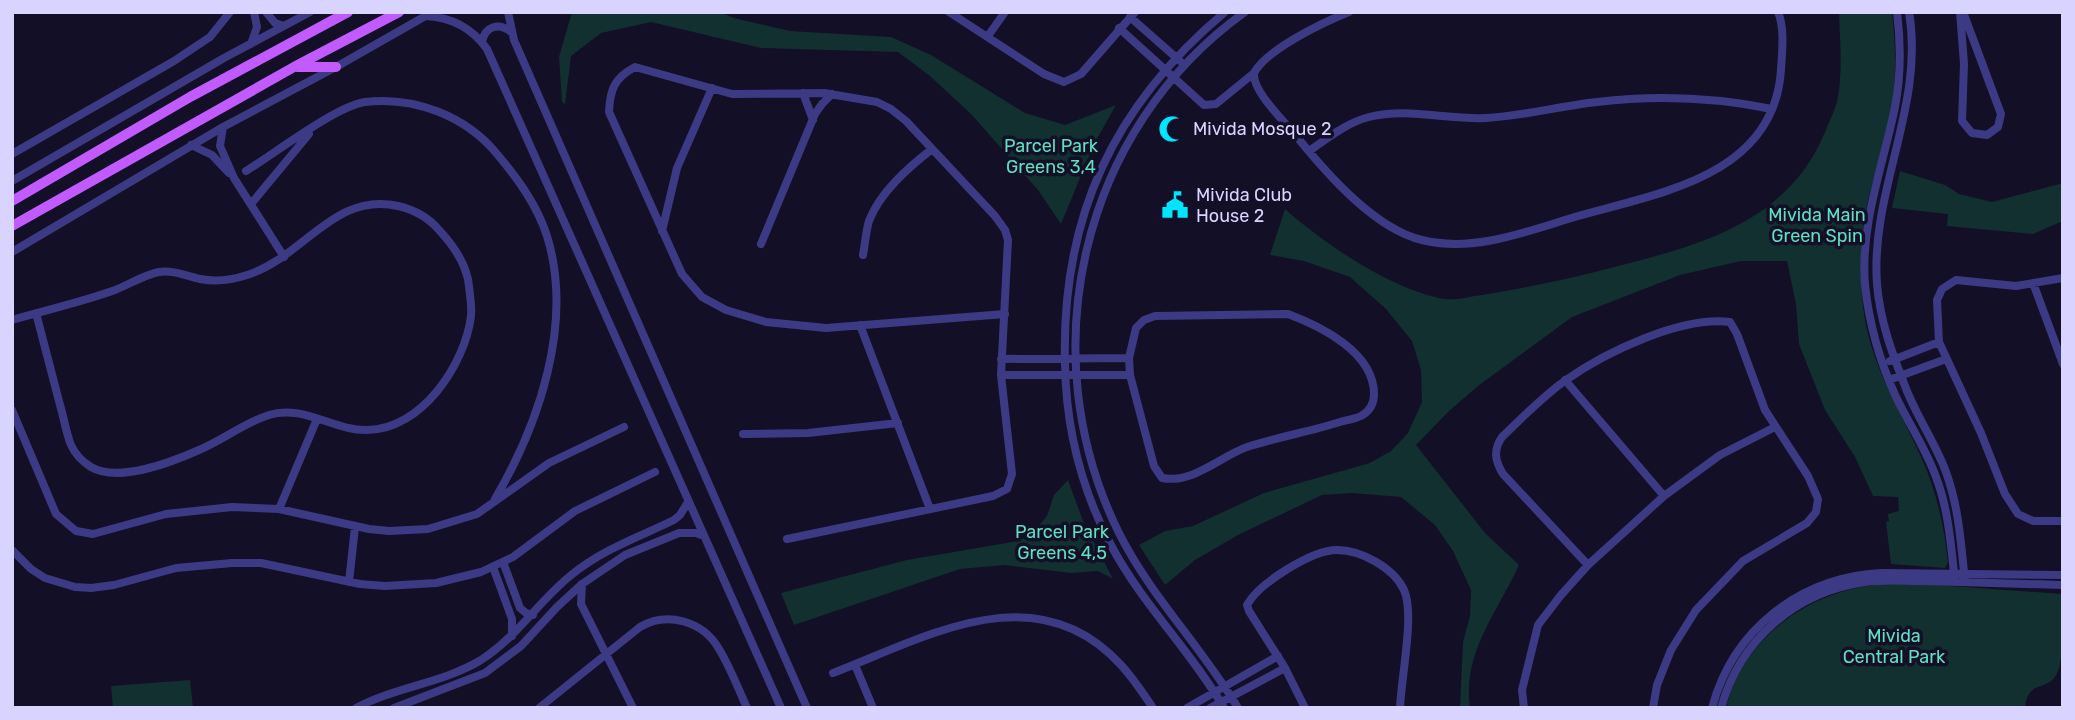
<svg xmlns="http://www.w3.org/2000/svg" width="2075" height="720" viewBox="0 0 2075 720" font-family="Rubik,sans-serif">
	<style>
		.green { fill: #12302f }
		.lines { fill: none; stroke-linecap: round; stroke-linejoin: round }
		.minor { stroke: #3d3a85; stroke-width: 8 }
		.major { stroke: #c25bff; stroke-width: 10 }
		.labels { text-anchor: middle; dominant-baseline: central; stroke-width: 7; stroke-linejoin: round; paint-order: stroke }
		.poi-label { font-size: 18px; fill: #d9d4ff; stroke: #130f26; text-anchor: start }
		.park-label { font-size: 18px; fill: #5fe0c0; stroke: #130f26 }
	</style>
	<rect width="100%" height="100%" fill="#130f26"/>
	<path class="green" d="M572 12H720L734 18 790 31 891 37 931 55 1025 113 1065 125 1116 105 1094 144 1061 224 1038 190 971 114 930 76 898 52 761 48 651 22 601 33 571 56 565 104 562 102 559 57Z
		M1839 12H1892C1896 48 1897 83 1890 118 1884 153 1869 186 1864 221 1860 249 1860 278 1863 306 1869 363 1900 409 1922 459 1937 493 1944 526 1948 562L1945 568 1891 564 1886 522 1889 521 1888 514 1899 511 1898 497 1873 496 1855 457 1825 410 1799 344 1796 304 1787 261H1741L1680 275 1572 317 1478 386 1449 411 1416 445 1485 533 1519 565C1498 612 1462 652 1470 708H1460L1463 642 1470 616 1471 590 1453 551 1435 525 1401 497 1352 493 1322 495 1238 535 1195 560 1165 585 1139 545 1165 531 1193 526 1264 493 1370 463 1391 451 1408 433 1422 402 1421 370 1412 341 1386 309 1350 277 1304 261 1270 255 1285 209C1324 244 1394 291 1445 299 1457 301 1470 296 1482 295 1519 289 1554 282 1591 273 1683 249 1785 230 1825 132 1829 122 1834 112 1837 102 1843 75 1840 40 1839 12Z
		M1900 171 1945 185 1959 194 1992 202 2063 183V221L2033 234 1947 226 1948 214 1892 208Z
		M1068 480 1083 521 1113 579 1098 571 1071 573 1004 565 960 569 794 625 781 593 907 560 1018 541 1031 535 1047 516 1054 495Z
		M1922 584 2063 594V654C2059 661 2061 665 2058 671 2049 694 2028 677 2025 708H1726C1742 640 1806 593 1874 585 1889 583 1906 585 1922 584Z
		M190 680 193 708H113L111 686Z"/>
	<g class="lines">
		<path class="minor" d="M266 12 275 23 284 26
			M508 12 514 40 807 708
			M949 12 1044 74 1064 82 1081 74 1135 12
			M1349 12C1324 22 1267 49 1254 73 1252 91 1285 122 1297 137 1327 174 1375 229 1422 240 1474 253 1528 231 1578 216 1659 193 1774 176 1781 70 1782 53 1785 28 1778 12
			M1897 12C1901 44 1901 76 1895 107 1883 166 1860 224 1865 285 1869 323 1880 362 1896 397 1909 424 1926 449 1936 477 1949 511 1951 547 1955 582
			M1909 12C1925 106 1870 191 1877 284 1880 321 1892 353 1905 386 1916 416 1935 442 1946 472 1959 508 1961 544 1965 582
			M1960 12 1964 64 1962 121 1972 133 1987 135 1998 127 2001 114 1963 12
			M425 16C451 17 472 28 487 49L781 708
			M1130 17 1180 61
			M1119 28 1204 105 1216 104 1254 73
			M988 36 1005 12
			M482 42C485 26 499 22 511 32
			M251 44 257 27 254 12
			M803 93 813 120
			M223 127 220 146 234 178 284 257
			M191 145 212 155 229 173
			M1309 151C1328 138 1346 123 1369 117 1407 107 1447 120 1486 118 1523 116 1560 106 1597 102 1656 95 1713 97 1772 109
			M12 154 174 61 210 37 230 12
			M246 171C274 154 336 106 365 102 414 96 466 116 497 154 518 179 537 205 547 236 574 323 539 424 495 499
			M12 181 224 58 310 12
			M251 204 309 134
			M662 231 677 168 712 88
			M761 244 815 114 822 104 832 94
			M12 252 223 127 336 67 429 14
			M863 255C865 244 866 231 869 221 880 192 909 167 932 149
			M2063 278 2016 286 1956 280 1942 289 1937 300 1939 342 1981 433 2005 494 2018 514 2033 521H2063
			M2033 283 2063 364
			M1288 314C1320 326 1374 352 1374 394 1374 403 1370 411 1361 416 1355 419 1347 420 1340 422 1309 432 1277 437 1247 447 1219 457 1193 484 1162 478L1154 466 1130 375 1129 358 1136 328 1144 320 1155 316Z
			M12 320C46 310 82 302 115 290 130 284 144 275 159 272 174 270 186 276 200 279 215 282 232 280 247 275 303 258 334 191 398 206 415 210 428 217 439 230 453 245 467 265 469 286 470 296 472 307 471 316 465 365 421 430 367 430 335 431 302 404 269 415 244 423 223 440 199 450 172 462 118 483 91 467 83 462 75 454 71 445 66 433 64 418 60 405 52 374 44 344 36 313
			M860 325 930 509
			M1001 359 1129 358
			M1890 361 1939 342
			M1001 375H1130
			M1565 380 1664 496
			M1889 380 1946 359
			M12 410 56 514 76 531 93 534 166 514 232 507 279 509 369 529 389 531 428 529 477 514 549 463 624 427
			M743 434 808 433 898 423
			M279 509 317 419
			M787 539 993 496 1007 489 1012 474 1001 375 1008 240 1005 230 995 216 906 121 891 109 877 102 824 93 732 94 635 67C614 78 610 90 609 112L682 274 702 297 726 310 766 322 826 328 1005 314
			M12 550 31 569 45 578 75 587 91 588 114 585 176 568 232 563H261L360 584 385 586 436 583 481 572 513 557 575 511 655 472
			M503 562 520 608 526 613 533 615
			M1588 565 1503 474C1495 461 1493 450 1502 437 1522 418 1543 396 1566 380 1606 352 1681 316 1730 322L1737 334 1765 410 1808 476 1818 499 1816 512 1807 523 1743 561 1696 610 1671 650 1657 685 1653 708
			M493 567 512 619V636
			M349 582 355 527
			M582 584 581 604 633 708
			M855 665 873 708
			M833 673C927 637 1036 572 1121 665 1133 678 1143 693 1153 708
			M356 708C395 687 443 683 481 660 518 636 538 602 570 576 603 549 637 538 674 520L680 515 688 502
			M394 708 485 673 521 646 557 607 582 584 625 555 679 533H696L704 536
			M539 708 640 627C667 611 703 621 719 649 730 667 738 688 747 708
			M1187 708 1278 656
			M1210 708 1285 668
			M1224 708C1191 651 1143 605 1112 547 1082 491 1066 428 1065 364 1061 218 1113 106 1225 12
			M1238 708C1202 647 1151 597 1119 533 1030 354 1080 130 1245 12
			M1305 708 1285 668 1249 611 1247 605C1259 583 1312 550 1337 550 1361 550 1394 568 1404 590 1415 614 1401 678 1400 708
			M1524 708 1522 690 1538 625 1561 595 1588 565 1664 496 1720 455 1775 427
			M1712 708C1733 629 1801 577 1881 573L2063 575
			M1721 708C1740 640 1795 592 1865 582 1884 579 1905 581 1924 581 1970 582 2016 584 2063 585"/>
		<path class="major" d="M297 67H336
			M12 201 190 97 348 12
			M12 226 294 67 399 12"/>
	</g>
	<defs>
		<symbol id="mosque-bare" viewBox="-9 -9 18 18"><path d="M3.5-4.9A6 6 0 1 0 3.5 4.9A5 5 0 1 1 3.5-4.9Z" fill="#00e5ff" stroke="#130f26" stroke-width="2.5" paint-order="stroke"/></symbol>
		<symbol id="civic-bare" viewBox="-9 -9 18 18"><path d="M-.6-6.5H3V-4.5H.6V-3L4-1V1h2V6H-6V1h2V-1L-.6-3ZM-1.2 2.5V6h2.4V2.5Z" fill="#00e5ff" stroke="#130f26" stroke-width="2.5" paint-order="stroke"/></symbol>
	</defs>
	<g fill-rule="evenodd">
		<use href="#mosque-bare" x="1153" y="110" width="38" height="38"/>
		<use href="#civic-bare" x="1156" y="186" width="38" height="38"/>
	</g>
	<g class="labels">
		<g class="poi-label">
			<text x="1193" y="129">Mivida Mosque 2</text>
			<text x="1196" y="195">Mivida Club<tspan x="1196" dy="21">House 2</tspan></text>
		</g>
		<g class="park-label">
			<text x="1051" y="146">Parcel Park<tspan x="1051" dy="21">Greens 3,4</tspan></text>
			<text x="1817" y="215">Mivida Main<tspan x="1817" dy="21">Green Spin</tspan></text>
			<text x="1062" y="532">Parcel Park<tspan x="1062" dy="21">Greens 4,5</tspan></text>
			<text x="1894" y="636">Mivida<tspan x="1894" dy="21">Central Park</tspan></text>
		</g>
	</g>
	<rect width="2075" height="720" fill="none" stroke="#d9d4ff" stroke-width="28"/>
</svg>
